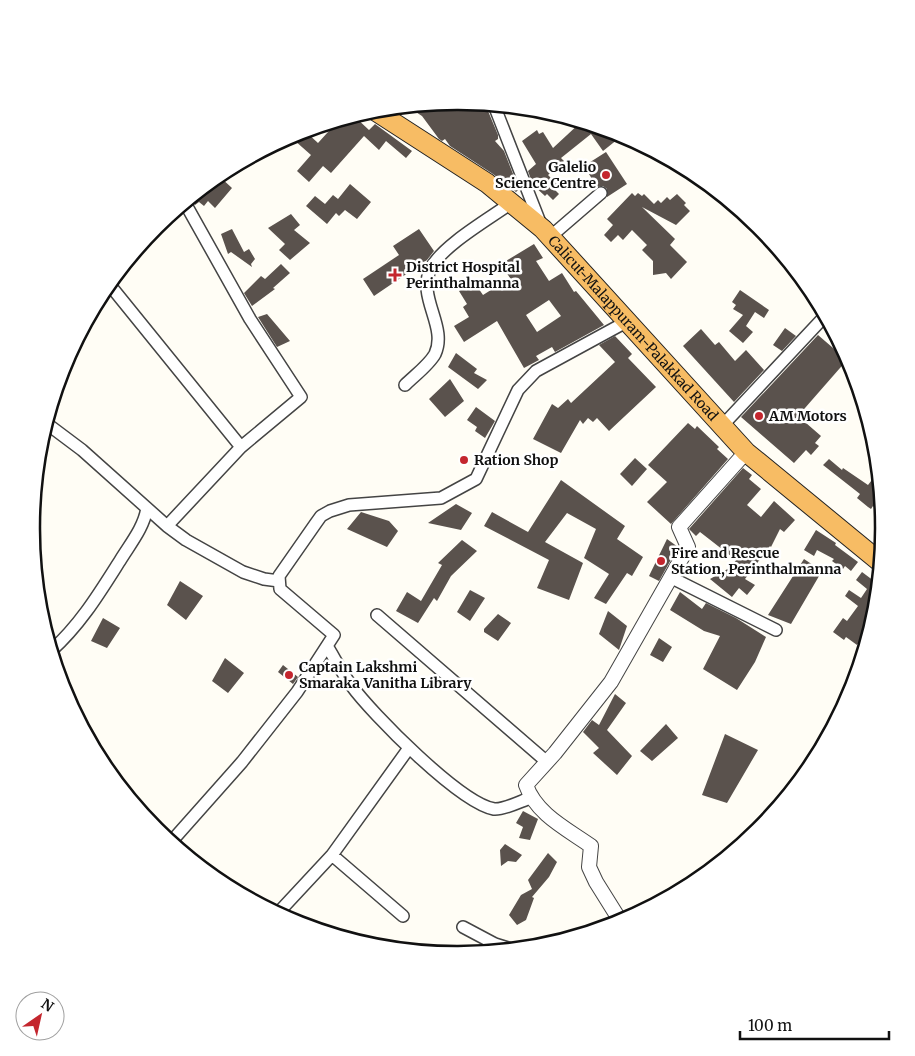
<svg xmlns="http://www.w3.org/2000/svg" width="915" height="1056" viewBox="0 0 915 1056" font-family="Merriweather,serif">
	<style>
		.building { fill: #5a524d; fill-rule: evenodd }
		.lines { fill: none; stroke-linecap: round; stroke-linejoin: round }
		.minor-casing { stroke: #444; stroke-width: 14 }
		.tertiary-casing { stroke: #444; stroke-width: 16 }
		.trunk-casing { stroke: #222; stroke-width: 21 }
		.minor { stroke: #fff; stroke-width: 11 }
		.tertiary { stroke: #fff; stroke-width: 14 }
		.trunk { stroke: #f7bc64; stroke-width: 19 }
		.poi-dot { fill: #c4262e; stroke: #fff; stroke-width: 2 }
		.labels { text-anchor: middle; dominant-baseline: central; stroke-width: 5; stroke-linejoin: round; paint-order: stroke }
		.poi-label { font-size: 14px; font-weight: bold; fill: #111; stroke: #fff; text-anchor: start }
		.street-label { font-size: 14px; fill: #111; stroke: #fff }
		.rim { fill: none; stroke: #111; stroke-width: 2.5 }
	</style>
	<rect width="100%" height="100%" fill="#fffdf5"/>
	<path class="building" d="M458 102 483 104 488 111 498 135V139L495 141 504 151 519 189 516 192 493 174 450 146 445 139 442 141 439 139 422 116 408 107Z
		M354 116 369 130 375 124 412 151 406 158 386 141 379 150 364 136 331 173 323 166 309 182 297 171 311 155 294 140 305 131 318 143 338 121Z
		M581 122 623 135 603 151 591 134 561 158 564 161 548 175 559 186 555 190 559 194 553 200 547 194 545 196 533 185 528 171 536 164 522 141 537 130 539 134 543 132 553 148Z
		M606 152 627 184 607 197V189L603 186 597 187 584 166Z
		M220 177 232 188 215 208 208 201 204 206 199 202 195 205 191 198 205 187 209 190Z
		M350 184 371 202 357 219 345 210 339 216 336 213 327 224 306 206 315 196 325 204 333 195 338 199Z
		M632 193 635 196 638 193 642 196 644 194 654 204 658 200 661 203 667 197 670 200 677 194 686 203 684 205 690 211 676 225 642 207 675 239 670 245 687 262 671 279 666 273 653 275V261L642 250 647 245 632 230 623 240 618 235 611 242 604 235 613 225 607 219Z
		M291 214 300 225 294 230 310 243 290 260 279 250 285 244 268 228Z
		M232 229 244 252 249 249 255 259 251 264 252 267 231 252 228 254 221 234Z
		M419 229 434 251 427 260 374 296 363 279 399 255 393 246Z
		M534 244 543 258 536 261 549 281 562 273 574 292 576 291 604 325 555 352 552 347 536 356 539 360 524 368 497 321 464 342 454 326 469 317 463 307 467 304 459 291 474 282 483 295 510 278 501 264ZM549 300 561 316 537 332 526 315Z
		M281 264 290 273 273 288 275 289 252 306 244 293 261 276 265 279Z
		M740 290 769 310 764 318 755 312 746 326 753 332 743 343 729 331 743 315 733 309 736 305 732 302Z
		M267 314 290 341 277 347 258 317Z
		M785 328 796 336 782 351 773 345Z
		M701 329 715 345 719 342 735 361 746 350 764 370 734 402 683 346Z
		M818 335 847 360 798 416 821 436 815 443 819 446 811 455 806 450 794 463 741 417Z
		M615 336 632 354 628 358 656 387 609 431 597 418 593 422 588 418 583 424 580 420 561 453 533 439 552 404 558 408 568 399 571 403 615 362 599 345Z
		M456 353 477 369 474 373 487 380 478 389 448 367Z
		M450 379 464 401 445 417 429 399Z
		M476 407 495 421 485 438 475 431 477 427 467 420Z
		M688 423 695 429 697 426 719 447 717 449 728 459 671 524 647 502 667 482 648 465Z
		M635 458 647 469 632 486 620 474Z
		M829 459 842 470 843 468 868 485 878 472 882 514 873 506 871 509 868 507 857 498 860 494 823 465Z
		M743 468 752 475 749 479 761 489 747 505 761 517 774 501 795 520 784 532 780 529 771 547 770 546 745 579 755 585 747 595 739 588 732 597 710 579 731 567 736 560 700 532 696 536 689 529Z
		M561 480 625 526 617 539 643 557 632 576 627 573 606 604 594 598 609 574 584 558 596 529 567 513 545 542 583 563 569 600 537 588 549 560 484 526 492 512 528 532Z
		M456 504 472 513 461 530 428 523Z
		M361 512 389 521 398 531 387 547 347 529Z
		M816 530 836 543 835 545 858 562 851 571 845 566 843 569 832 561 834 559 817 550 814 556 804 550Z
		M667 539 678 547 659 581 649 576Z
		M462 540 477 551 451 576 437 601 434 598 418 623 396 611 407 592 421 601 442 565 438 563Z
		M804 559 822 571 791 624 768 615Z
		M862 572 878 584 876 610 867 623 871 626 857 645 846 637 844 640 833 632 843 618 847 621 858 606 845 596 849 590 861 598 867 589 856 580Z
		M180 581 203 596 186 620 167 605Z
		M470 590 485 598 470 621 457 612Z
		M680 592 702 609 706 603 736 618 766 637 755 662 737 690 703 669 720 636 704 631 670 610Z
		M608 611 627 626 619 650 599 634Z
		M498 614 511 623 498 641 484 632V629Z
		M103 618 120 628 107 648 91 641Z
		M659 638 672 647 663 662 650 655Z
		M225 658 244 673 228 693 212 681Z
		M283 665 298 677 293 684 278 672Z
		M615 694 626 703 607 730 632 756 617 775 593 753 599 748 583 732 592 720 599 725Z
		M666 724 678 738 652 761 640 751Z
		M725 734 758 750 727 803 702 795Z
		M523 811 538 819 530 840 519 838 523 827 516 823Z
		M505 844 522 855 516 862 508 861 501 866 500 850Z
		M548 853 557 862 549 877 532 897 534 898 526 920 517 925 509 915 521 895 532 889 528 880Z"/>
	<g class="lines">
		<defs>
			<path id="minor" d="M494 105 541 225
				M550 237 601 193
				M109 284 241 447 301 397 250 319 185 203
				M405 385C414 376 429 365 435 354 448 326 416 297 431 268 443 245 489 219 511 203
				M46 423 82 450 167 526 186 540 243 572 264 579 279 581
				M722 426 825 316
				M167 526 241 447
				M672 578 776 630
				M377 615 547 762
				M327 646C335 659 342 673 351 685 372 714 460 803 494 809 504 810 521 801 530 798
				M51 651C81 624 100 592 121 559 131 543 144 527 147 508
				M171 842 242 762 297 692 334 635 280 589 279 576 316 523 321 516 330 511 349 505 441 498 476 479 518 390 536 371 626 322
				M332 855 403 916
				M278 913 332 855 409 748
				M463 927 495 944 511 949"/>
			<path id="tertiary" d="M621 922 596 882 589 867 591 846C567 829 536 814 526 785L555 753 611 682 688 547 679 527 746 452"/>
			<g id="trunk">
				<path id="s1" d="M374 110 487 183 543 229 746 452 880 562"/>
			</g>
		</defs>
		<use href="#minor" class="minor-casing"/>
		<use href="#tertiary" class="tertiary-casing"/>
		<use href="#trunk" class="trunk-casing"/>
		<use href="#minor" class="minor"/>
		<use href="#tertiary" class="tertiary"/>
		<use href="#trunk" class="trunk"/>
	</g>
	<g class="poi-dot">
		<circle cx="606" cy="175" r="5"/>
		<path d="M392.5 267.5h5v5h5v5h-5v5h-5v-5h-5v-5h5z"/>
		<circle cx="759" cy="416" r="5"/>
		<circle cx="464" cy="460" r="5"/>
		<circle cx="661" cy="561" r="5"/>
		<circle cx="289" cy="675" r="5"/>
	</g>
	<g class="labels">
		<g class="poi-label">
			<text x="596" y="167" text-anchor="end">Galelio<tspan x="596" dy="16">Science Centre</tspan></text>
			<text x="406" y="267">District Hospital<tspan x="406" dy="16">Perinthalmanna</tspan></text>
			<text x="769" y="416">AM Motors</text>
			<text x="474" y="460">Ration Shop</text>
			<text x="671" y="553">Fire and Rescue<tspan x="671" dy="16">Station, Perinthalmanna</tspan></text>
			<text x="299" y="667">Captain Lakshmi<tspan x="299" dy="16">Smaraka Vanitha Library</tspan></text>
		</g>
		<g class="street-label">
			<text stroke="none"><textPath href="#s1" startOffset="341">Calicut-Malappuram-Palakkad Road</textPath></text>
		</g>
	</g>
	<path d="M0 0H915V1056H0ZM457 110H458A417 417 0 0 1 875 527V529A417 417 0 0 1 458 946H457A417 417 0 0 1 40 529V527A417 417 0 0 1 457 110Z" fill="#fff" fill-rule="evenodd"/>
	<path class="rim" d="M457 110H458A417 417 0 0 1 875 527V529A417 417 0 0 1 458 946H457A417 417 0 0 1 40 529V527A417 417 0 0 1 457 110Z"/>
	<g transform="translate(40 1016) rotate(34)"><circle r="24" fill="#ffffff" stroke="#a0a0a0"/>
	<path d="M0-4L9 19L0 12L-9 19Z" fill="#c4262e"/>
	<text y="-8" font-size="14" font-weight="bold" text-anchor="middle" fill="#111111">N</text>
	</g>
	<path d="M740 1031v8h149v-8" fill="none" stroke="#111111" stroke-width="2.5"/>
	<text x="748" y="1031" font-size="15" fill="#111111" stroke="#ffffff" stroke-width="4" paint-order="stroke">100 m</text>
</svg>
